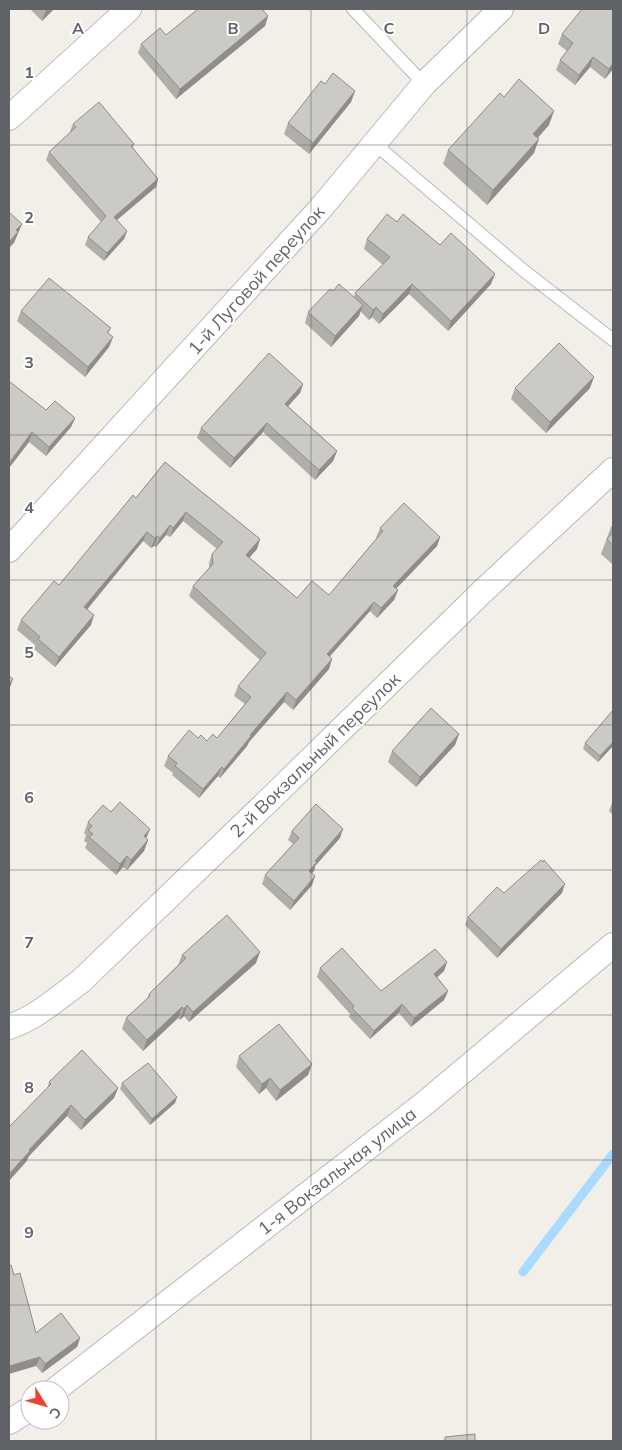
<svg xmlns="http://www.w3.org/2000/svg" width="622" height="1450" viewBox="0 0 622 1450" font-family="Mulish,sans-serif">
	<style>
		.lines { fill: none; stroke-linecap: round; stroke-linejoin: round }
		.stream { stroke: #aadaff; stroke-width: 9 }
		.service-casing { stroke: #b5b8bc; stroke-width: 14 }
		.minor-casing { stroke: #b5b8bc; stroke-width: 26 }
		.service { stroke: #fff; stroke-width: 12 }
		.minor { stroke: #fff; stroke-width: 24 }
		.wall { fill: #afaea9 }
		.shaded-wall { fill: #8f8d8a }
		.building { fill: #cccac5; stroke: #8f8d8a }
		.grid { fill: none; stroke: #5f6368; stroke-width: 1; stroke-opacity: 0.55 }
		.labels { text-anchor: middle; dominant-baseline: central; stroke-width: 4; stroke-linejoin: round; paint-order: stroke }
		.street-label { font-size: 18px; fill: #5f6368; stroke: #fff }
		.grid-label { font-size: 16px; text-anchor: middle; font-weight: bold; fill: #5f6368; stroke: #fff; stroke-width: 4; stroke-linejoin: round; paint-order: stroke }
	</style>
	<rect width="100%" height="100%" fill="#f1efe8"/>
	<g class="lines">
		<path class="stream" d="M523 1272 613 1154"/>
		<defs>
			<path id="service" d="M353 9 424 84
				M375 144 523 270 613 340"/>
			<path id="minor" d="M9 118 129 9
				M9 550 320 209 424 84 501 9
				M9 1027C36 1018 58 998 81 981L266 803 483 591 613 470
				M55 1390 425 1103 613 945
				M9 1422 30 1409"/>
		</defs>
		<use href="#service" class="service-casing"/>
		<use href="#minor" class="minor-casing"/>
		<use href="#service" class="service"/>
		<use href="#minor" class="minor"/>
	</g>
	<path class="wall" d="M30 9H54L42 21Z
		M613 9V69L605 79 590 67 575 85 556 70 560 60 567 51 558 44 562 34Z
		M268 16 265 26 176 99 138 53 141 44 166 35Z
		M325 84 355 91 351 102 309 154 284 134 288 123Z
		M504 97 549 125 538 138 534 153 487 205 443 164 448 150Z
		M73 124 134 144 133 148 158 179 156 187 117 220 127 231 124 239 104 261 85 245 88 237 101 222 46 160 49 152 71 132 70 131Z
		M397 222 440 245 491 284 448 331 409 294 379 324 372 317 369 320 360 311 359 316 331 347 305 323 308 312 333 291 354 297 355 293 383 265 364 249 367 239Z
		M21 311 111 328 108 334 113 337 109 347 85 377 17 321Z
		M303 384 300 393 288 406 337 451 333 461 315 480 263 432 230 468 197 438 201 428Z
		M515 388H590L546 433 511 399Z
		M46 410 75 418 71 427 46 456 29 442 9 468Z
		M165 462 260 539 257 549 249 557 297 598 329 595 377 538H376L380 528 440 537 437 546 396 589 398 590 394 600 377 618 370 611 330 656 332 659 329 669 293 710 284 702 249 742 247 746 220 778 218 776 199 798 172 775 173 773 164 766 168 756 198 738 207 741 217 738 245 704 234 696 238 686 260 660 189 596 193 586 209 568V563L212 554 217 549 183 521 170 537 166 535 156 547 154 546 151 548 143 541 87 609 91 625 55 667 34 649 35 645 17 630 21 620 59 585 136 498Z
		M613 525V565L601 554 611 527Z
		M459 734 455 745 416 787 388 762 392 751Z
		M585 743 613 746 598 762 583 749Z
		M613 800V815L609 811Z
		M111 812 148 840 144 851 127 870 123 867 116 875 85 848 87 843 84 841 86 835 84 833 88 822Z
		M292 831 340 838 315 866 314 871 312 873 315 876 312 885 290 910 262 884 265 875 293 844 288 840Z
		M504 893H562L497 958 465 925 468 917Z
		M182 955 256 963 189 1022 184 1016 180 1020 178 1018 143 1051 122 1029 126 1018 147 999 149 994 178 965Z
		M447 962 444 971 437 977 448 991 444 1000 411 1027 399 1013 370 1039 349 1017 350 1014 317 977 320 968 381 991Z
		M239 1056 312 1064 308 1075 276 1101 266 1088 259 1094 236 1067Z
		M49 1082 118 1088 114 1098 81 1130 67 1116 29 1156 26 1162Z
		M122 1083 177 1097 175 1103 150 1125 120 1089Z
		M14 1275 36 1333 80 1338 77 1347 42 1373 36 1366Z"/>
	<path class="shaded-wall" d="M47 9H54L42 21 46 10Z
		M268 16 265 26 176 99 180 89Z
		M593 57 590 67 575 85 579 75Z
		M613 63V69L605 79 609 69Z
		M355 91 351 102 309 154 313 143Z
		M554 111 549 125 528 148 533 134Z
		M539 139 534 153 487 205 493 190Z
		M158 179 156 187 112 224 114 217Z
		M22 224 14 243 9 248V242L16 230Z
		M127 231 124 239 104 261 107 253Z
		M495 274 491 284 448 331 451 321Z
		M412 284 409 294 379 324 383 314Z
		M363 305 359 316 331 347 335 336Z
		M376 307 372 317 369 320 373 310Z
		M113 337 109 347 85 377 88 367Z
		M594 377 590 388 546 433 550 422Z
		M303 384 300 393 281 414 285 404Z
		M75 418 71 427 46 456 49 447Z
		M267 423 263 432 230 468 234 458Z
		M32 432 29 442 9 468V463Z
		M337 451 333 461 315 480 319 470Z
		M186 512 183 521 170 537 173 528Z
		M170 525 166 535 156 547 160 538Z
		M147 532 143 541 81 617 84 607Z
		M157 536 154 546 151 548 155 538Z
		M440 537 437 546 389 596 393 586Z
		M260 539 257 549 243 565 246 555Z
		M398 590 394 600 377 618 381 608Z
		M374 602 370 611 323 664 327 654Z
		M94 615 91 625 55 667 59 657Z
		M332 659 329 669 293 710 296 700Z
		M13 679 9 690V684Z
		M287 692 284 702 249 742 247 746 220 778 224 769 250 735Z
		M459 734 455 745 416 787 420 777Z
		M613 742V746L598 762 600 756Z
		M222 767 218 776 199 798 203 789Z
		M150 829 146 839 144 836Z
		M343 829 340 838 315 866 314 871 306 880 309 871 315 861Z
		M148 840 144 851 127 870 131 860Z
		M127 856 123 867 116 875 120 864Z
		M315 876 312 885 290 910 294 901Z
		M565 884 562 893 497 958 501 949Z
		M260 952 256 963 189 1022 193 1012Z
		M447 962 444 971 431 983 434 974Z
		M448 991 444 1000 411 1027 414 1018Z
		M402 1004 399 1013 370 1039 374 1031Z
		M187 1005 184 1016 180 1020 184 1009Z
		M182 1007 178 1018 143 1051 147 1040Z
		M312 1064 308 1075 276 1101 280 1090Z
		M270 1078 266 1088 259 1094 262 1084Z
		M118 1088 114 1098 81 1130 85 1120Z
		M177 1097 175 1103 150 1125 152 1119Z
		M71 1105 67 1116 29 1156 26 1162 9 1181V1174L29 1150Z
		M80 1338 77 1347 42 1373 45 1364Z
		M40 1357 36 1366 9 1374V1366Z"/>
	<path class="building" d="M198 9H262L268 16 180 89 141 44 160 28 166 35Z
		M582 9H613V63L609 69 593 57 579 75 560 60 573 43 562 34Z
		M333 73 355 91 313 143 288 123 321 81 325 84Z
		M519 79 554 111 533 134 539 139 493 190 448 150 500 93 504 97Z
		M99 102 134 144 131 146 158 179 114 217 127 231 107 253 88 237 106 216 49 152 76 127 73 124Z
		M9 212 22 224 16 230 18 232 9 242Z
		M387 214 397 222 403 214 440 245 451 233 495 274 451 321 412 284 383 314 376 307 373 310 355 293 390 257 367 239Z
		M49 278 111 328 107 332 113 337 88 367 21 311Z
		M339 284 363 305 335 336 308 312 330 289 333 291Z
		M559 343 594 377 550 422 515 388Z
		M269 353 303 384 285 404 337 451 319 470 267 423 234 458 201 428Z
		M9 381 46 410 55 401 75 418 49 447 32 432 9 463Z
		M165 462 260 539 246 555 297 598 312 581 329 595 383 531 380 528 404 503 440 537 393 586 398 590 381 608 374 602 327 654 332 659 296 700 287 692 250 735 251 736 224 769 222 767 203 789 175 766 177 763 168 756 189 730 198 738 201 735 207 741 213 734 217 738 251 697 238 686 266 653 193 586 213 564 212 554 223 542 186 512 173 528 170 525 160 538 157 536 155 538 147 532 84 607 94 615 59 657 38 639 40 637 21 620 54 581 59 585 133 495 136 498Z
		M613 533V546L607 539Z
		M9 676 13 679 9 684Z
		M431 708 459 734 420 777 392 751Z
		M613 710V742L600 756 585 743Z
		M120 802 150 829 144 836 148 840 131 860 127 856 120 864 89 837 93 834 88 830 92 826 88 822 103 805 111 812Z
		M316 804 343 829 315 861 317 862 309 871 315 876 294 901 265 875 299 838 292 831Z
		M541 860 543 862 544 860 565 884 501 949 468 917 497 887 504 893Z
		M227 915 260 952 193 1012 187 1005 184 1009 182 1007 147 1040 126 1018 150 996 149 994 186 958 182 955Z
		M342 948 381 991 435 949 447 962 434 974 448 991 414 1018 402 1004 374 1031 352 1008 354 1006 320 968Z
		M279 1024 312 1064 280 1090 270 1078 262 1084 239 1056Z
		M82 1050 118 1088 85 1120 71 1105 29 1150 30 1151 9 1174V1127L51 1084 49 1082Z
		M148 1063 177 1097 152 1119 122 1083Z
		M11 1265 14 1275 20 1273 36 1333 61 1313 80 1338 45 1364 40 1357 9 1366V1266Z
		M475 1434V1441H445V1437Z"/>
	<path class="grid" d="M156 9V1441M311 9V1441M467 9V1441M9 145H613M9 290H613M9 435H613M9 580H613M9 725H613M9 870H613M9 1015H613M9 1160H613M9 1305H613"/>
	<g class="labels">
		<g class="street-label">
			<text transform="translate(256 280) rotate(-48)">1-й Луговой переулок</text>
			<text transform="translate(315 755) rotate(-44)">2-й Вокзальный переулок</text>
			<text transform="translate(337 1171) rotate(-38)">1-я Вокзальная улица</text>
		</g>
	</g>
	<g class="grid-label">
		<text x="78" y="34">A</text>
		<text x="233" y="34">B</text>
		<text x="389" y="34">C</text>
		<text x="544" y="34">D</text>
		<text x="29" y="78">1</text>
		<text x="29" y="223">2</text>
		<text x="29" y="368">3</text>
		<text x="29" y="513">4</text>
		<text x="29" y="658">5</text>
		<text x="29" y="803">6</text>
		<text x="29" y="948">7</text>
		<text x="29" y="1093">8</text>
		<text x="29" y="1238">9</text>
	</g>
	<rect width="622" height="1450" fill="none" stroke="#5f6368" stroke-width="20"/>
	<g transform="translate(45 1405) rotate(127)"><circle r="24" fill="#ffffff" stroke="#bfc1c3"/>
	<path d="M0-4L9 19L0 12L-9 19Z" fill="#ea4335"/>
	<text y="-8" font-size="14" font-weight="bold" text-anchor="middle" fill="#5f6368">С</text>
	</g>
</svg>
